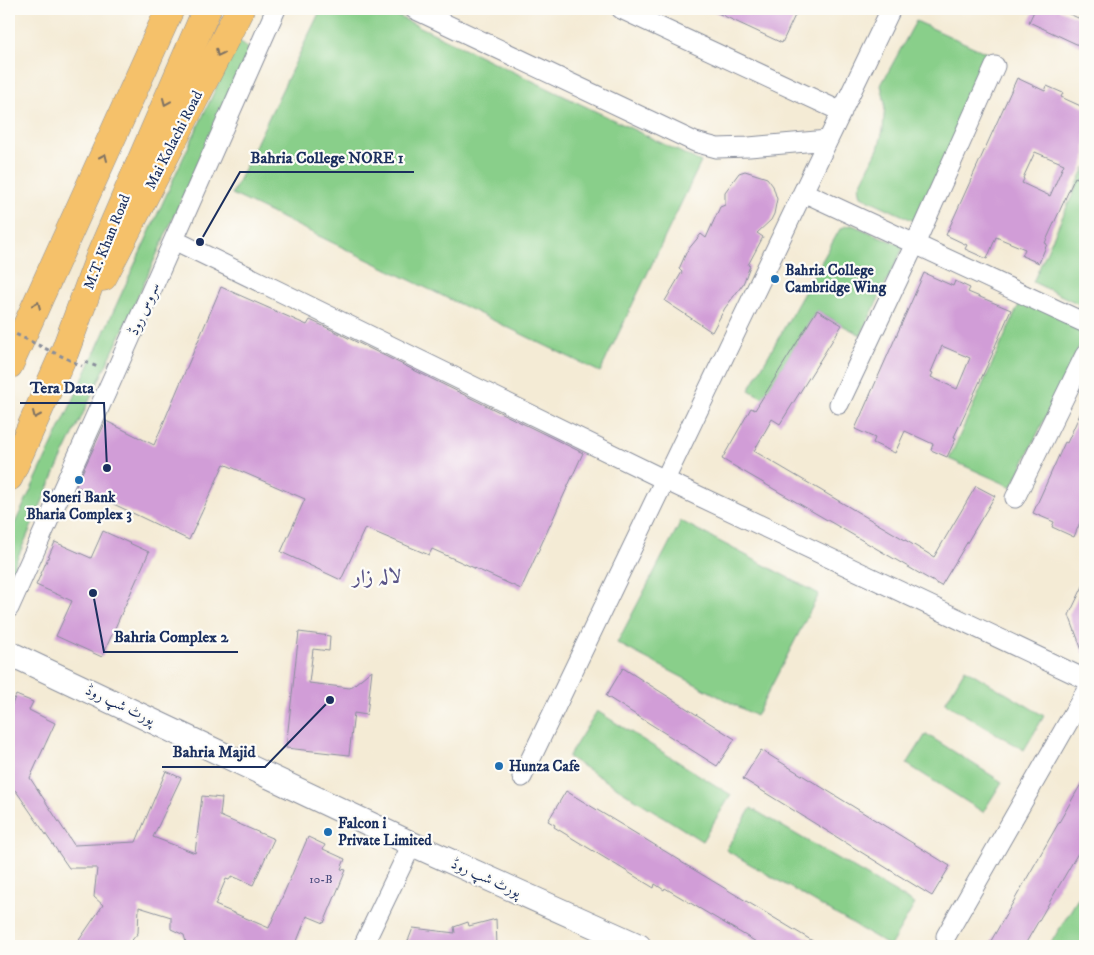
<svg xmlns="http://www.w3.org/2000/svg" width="1094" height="955" viewBox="0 0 1094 955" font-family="'IM FELL DW Pica',Amiri,serif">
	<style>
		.green { fill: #89cf8a; stroke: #527f74 }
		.building { fill: #d19dd7; fill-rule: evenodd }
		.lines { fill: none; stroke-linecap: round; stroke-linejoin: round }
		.minor-casing { stroke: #888d9a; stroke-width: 21 }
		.tertiary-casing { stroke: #888d9a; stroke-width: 26 }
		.primary-casing { stroke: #888d9a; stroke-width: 29 }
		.trunk-casing { stroke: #888d9a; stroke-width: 29 }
		.path { stroke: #888d9a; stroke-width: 3; stroke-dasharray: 4 4; stroke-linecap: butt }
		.minor { stroke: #fff; stroke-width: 19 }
		.tertiary { stroke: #fff; stroke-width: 24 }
		.primary { stroke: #f5c16b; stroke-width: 28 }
		.trunk { stroke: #f5c16b; stroke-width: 28 }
		.path-bridge { stroke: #888d9a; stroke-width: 3; stroke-dasharray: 4 4; stroke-linecap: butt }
		.oneway { stroke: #7d7164 }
		.poi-dot { fill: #1f6fb2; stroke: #fdfcf7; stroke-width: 2 }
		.labels { text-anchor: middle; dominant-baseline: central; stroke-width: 4.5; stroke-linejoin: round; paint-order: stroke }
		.number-label { font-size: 12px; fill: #484a7c }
		.street-label { font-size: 15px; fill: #1b2f5e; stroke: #fdfcf7 }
		.poi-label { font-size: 15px; font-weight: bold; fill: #1b2f5e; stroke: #fdfcf7; text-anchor: start }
		.district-label { font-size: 20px; font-weight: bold; fill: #5b5688; stroke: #fdfcf7 }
		.leader { fill: none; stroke: #1b2f5e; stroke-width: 2 }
		.callout-dot { fill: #1b2f5e; stroke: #fdfcf7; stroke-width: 2 }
		.callout-label { font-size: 16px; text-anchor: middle; font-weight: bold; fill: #1b2f5e; stroke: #fdfcf7; stroke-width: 4.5; stroke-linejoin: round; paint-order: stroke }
	</style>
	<rect width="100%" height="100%" fill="#fdfcf7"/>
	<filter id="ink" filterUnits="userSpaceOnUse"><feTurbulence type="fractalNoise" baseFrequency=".02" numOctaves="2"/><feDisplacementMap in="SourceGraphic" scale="10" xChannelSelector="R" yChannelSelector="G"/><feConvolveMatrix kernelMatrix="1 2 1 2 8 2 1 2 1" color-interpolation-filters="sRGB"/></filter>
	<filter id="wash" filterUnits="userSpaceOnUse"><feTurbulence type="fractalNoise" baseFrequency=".0096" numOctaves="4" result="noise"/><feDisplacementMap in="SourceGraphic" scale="20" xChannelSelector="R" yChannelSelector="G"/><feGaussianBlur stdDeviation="1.12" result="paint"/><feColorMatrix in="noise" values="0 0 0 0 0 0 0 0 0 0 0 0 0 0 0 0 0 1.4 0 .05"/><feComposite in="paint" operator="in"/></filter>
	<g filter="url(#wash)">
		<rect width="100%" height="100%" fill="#f4ebd5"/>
		<path class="green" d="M321 9H383L701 162 600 372 232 194Z
			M916 21 998 58 920 221H914L861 196 859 187 878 149 883 130 885 103 881 85Z
			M238 41 244 44 250 51 192 176 122 332 58 466 9 577V536L75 396 178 169Z
			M1085 167V307L1033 282Z
			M852 225 857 227 903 246 902 250 861 335 842 325 817 310 763 398 749 390 840 229 846 226Z
			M1022 298 1085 329V334L1012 487 949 459Z
			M681 521 819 594 756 716 617 643Z
			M965 669 1044 716 1024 750 945 703Z
			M597 711 731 795 702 841 568 757Z
			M926 734 1002 782 983 812 907 764Z
			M751 808 915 904 890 946 726 850Z
			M1085 887V946H1049Z"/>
		<g id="blocks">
			<path class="building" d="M709 9H798L782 43Z
				M1035 9H1058L1085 21V48L1029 22Z
				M1017 78 1045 91 1047 86 1063 93 1061 97 1085 108V160L1077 178 1075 177 1045 243 1047 244 1039 263 1022 256 1025 249 996 237 987 259 965 249 967 245 946 235ZM1035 152 1064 164 1050 196 1022 183 1024 179 1023 178Z
				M745 171 767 178 773 186 777 199 774 214 771 220 757 233 763 237 748 265 750 266 743 284 725 308 712 332 665 301 682 272 679 269 687 251 701 234 706 238 720 207 725 205V192L739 173Z
				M924 273 953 286 955 281 970 288 968 292 1011 310 992 353H993L954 437 956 438 947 457 931 450 933 444 905 431 895 453 873 443 875 438 855 429ZM942 346 970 358 957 389 931 377 933 373 931 372Z
				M221 287 307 325 310 320 332 330 583 453 521 589 432 549 429 555 365 528 341 580 281 552 305 499 224 464 189 540 76 486 106 421 154 445Z
				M817 310 842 325 780 424 772 419 754 451 934 557 976 486 995 496 941 586 722 459 751 408 755 410Z
				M1085 403V510L1074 537 1052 527 1054 522 1033 513 1065 442 1067 443Z
				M103 531 149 552 102 657 56 636 72 601 36 585 55 542 91 558Z
				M1085 582V653H1083L1069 615Z
				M299 632 330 636 329 651 313 649 309 683 350 688 372 670 367 715 354 713 349 755 286 748Z
				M623 668 735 739 717 766 606 696Z
				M16 695 33 702 29 710 55 723 30 778 74 845 136 842 166 771 181 778 153 837 195 853 202 796 222 798 220 816 274 839 253 885 232 876 229 880 226 879 215 905 269 928 308 837 325 845 323 849 345 859 341 869 346 870 324 923 307 916 295 946H187L184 935 171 929V917L139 907 138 933 127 946H75L103 905 94 897 97 868H69L16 791 9 788V711Z
				M761 750 950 866 932 896 743 779Z
				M1085 777V841L1024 946H988Z
				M566 791 681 861V862L821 946H763L665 888 664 890 655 884 654 888 554 827 555 825 548 821Z
				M496 919 497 946H406L413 928 455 933 454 927 468 922 469 926Z"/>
		</g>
	</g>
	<g filter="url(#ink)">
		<use href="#blocks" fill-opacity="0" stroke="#888d9a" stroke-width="1"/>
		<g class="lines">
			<defs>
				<path id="minor" d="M414 9 695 142 717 148 749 147 828 140
					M621 9 842 112
					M803 192 1085 323
					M174 240 665 480 1085 679
					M839 404 915 244 995 66
					M1015 498 1085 355
					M9 608 114 375 276 9
					M522 777 891 9
					M946 936 1085 693
					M363 946 412 844"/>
				<path id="tertiary" d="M9 653 412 844 639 946"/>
				<path id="primary" d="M103 277 221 47 240 9"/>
				<path id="trunk" d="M9 365 170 9
					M9 477 65 351 100 256 207 9"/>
			</defs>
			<use href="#minor" class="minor-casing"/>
			<use href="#tertiary" class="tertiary-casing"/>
			<use href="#primary" class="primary-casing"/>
			<use href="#trunk" class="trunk-casing"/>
			<path class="path" d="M85 362 98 367"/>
			<use href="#minor" class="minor"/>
			<use href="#tertiary" class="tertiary"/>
			<use href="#primary" class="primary"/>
			<use href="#trunk" class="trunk"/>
			<path class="path-bridge" d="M9 331 82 366"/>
		</g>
		<defs><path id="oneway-chevron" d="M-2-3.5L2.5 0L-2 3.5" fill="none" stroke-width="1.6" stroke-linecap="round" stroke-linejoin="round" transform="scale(1.25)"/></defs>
		<g class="oneway">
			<use href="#oneway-chevron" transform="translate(219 53) rotate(117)"/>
			<use href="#oneway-chevron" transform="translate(166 102) rotate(113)"/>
			<use href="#oneway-chevron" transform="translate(104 157) rotate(-66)"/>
			<use href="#oneway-chevron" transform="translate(37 305) rotate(-66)"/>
			<use href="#oneway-chevron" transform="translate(36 415) rotate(114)"/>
		</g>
	</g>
	<g class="poi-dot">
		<circle cx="775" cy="279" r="5"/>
		<circle cx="79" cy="480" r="5"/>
		<circle cx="499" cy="766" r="5"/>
		<circle cx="328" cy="832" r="5"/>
	</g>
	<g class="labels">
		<g class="number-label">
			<text x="321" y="879">10-B</text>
		</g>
		<g class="street-label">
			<text transform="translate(174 140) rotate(-63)">Mai Kolachi Road</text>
			<text transform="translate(107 242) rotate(-68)">M.T. Khan Road</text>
			<text transform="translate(144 309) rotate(-66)">سروس روڈ</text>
			<text transform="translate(120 705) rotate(25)">پورٹ شپ روڈ</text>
			<text transform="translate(486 878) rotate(24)">پورٹ شپ روڈ</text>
		</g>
		<g class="poi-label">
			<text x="785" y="270">Bahria College<tspan x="785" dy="17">Cambridge Wing</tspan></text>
			<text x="79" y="497" text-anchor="middle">Soneri Bank<tspan x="79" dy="17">Bharia Complex 3</tspan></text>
			<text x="509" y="766">Hunza Cafe</text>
			<text x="338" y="823">Falcon i<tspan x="338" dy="17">Private Limited</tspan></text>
		</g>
		<g class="district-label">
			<text x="377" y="577">لالہ زار</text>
		</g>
	</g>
	<path class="leader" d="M200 242L240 172H414M107 468L104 403H20M93 593L104 652H238M330 700L265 767H162"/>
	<g class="callout-dot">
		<circle cx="200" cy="242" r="5"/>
		<circle cx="107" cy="468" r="5"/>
		<circle cx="93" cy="593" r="5"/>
		<circle cx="330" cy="700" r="5"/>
	</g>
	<g class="callout-label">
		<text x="327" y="163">Bahria College NORE 1</text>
		<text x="62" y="393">Tera Data</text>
		<text x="171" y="642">Bahria Complex 2</text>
		<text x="214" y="757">Bahria Majid</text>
	</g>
	<rect width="1094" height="955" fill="none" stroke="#fdfcf7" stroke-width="30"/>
</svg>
